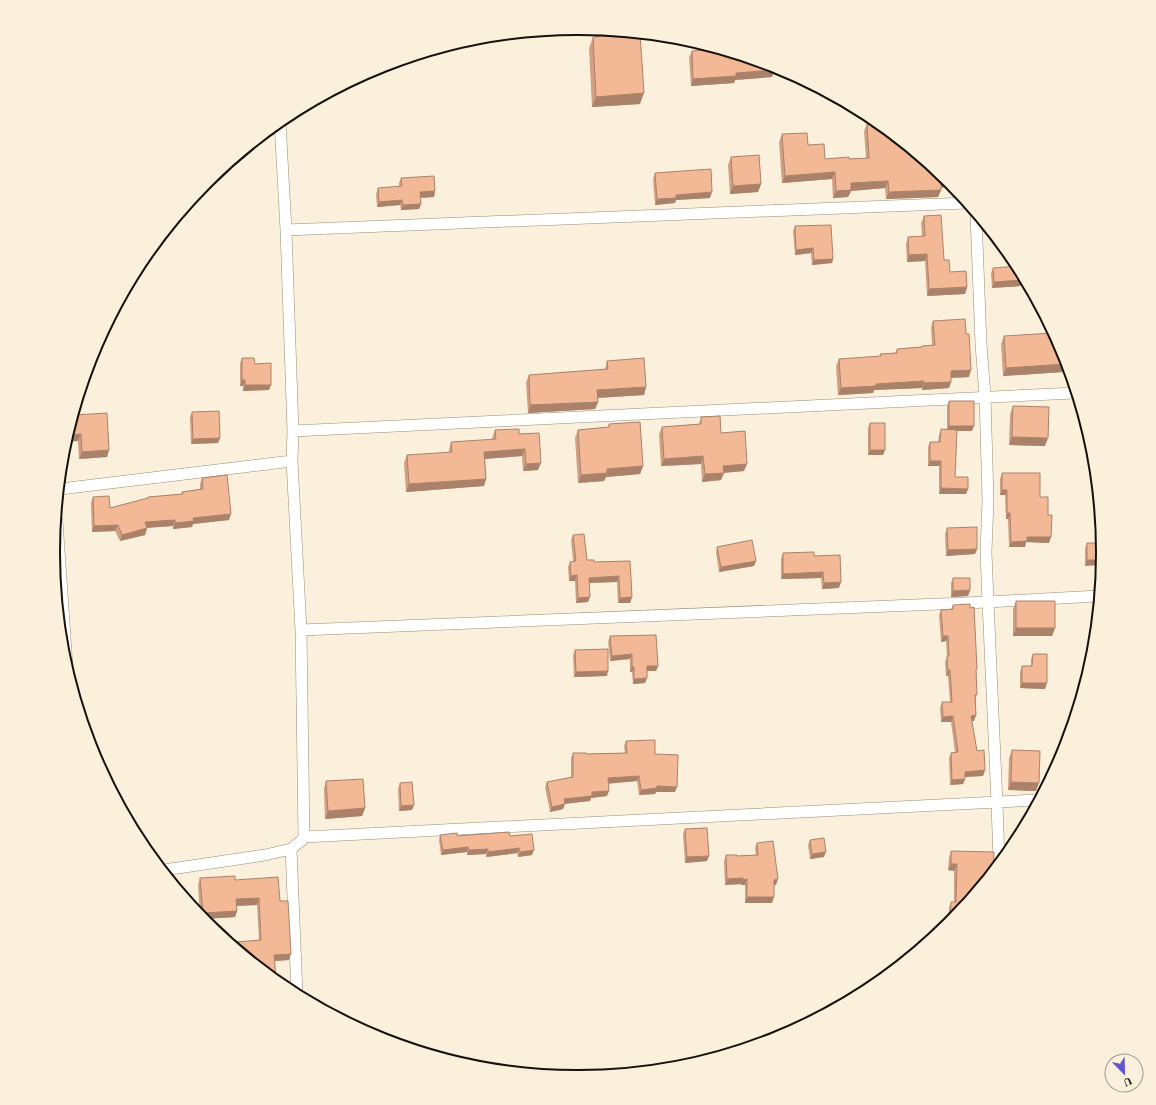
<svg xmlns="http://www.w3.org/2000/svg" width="1156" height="1105" viewBox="0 0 1156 1105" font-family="'Times New Roman',serif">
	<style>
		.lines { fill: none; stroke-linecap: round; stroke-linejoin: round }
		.street-casing { stroke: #978d7a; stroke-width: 12 }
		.street { stroke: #fff; stroke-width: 11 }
		.wall { fill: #d19f82 }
		.shaded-wall { fill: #aa826a }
		.building { fill: #f3b997; stroke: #aa826a }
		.rim { fill: none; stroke: #16120b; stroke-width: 2 }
	</style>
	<rect width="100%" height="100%" fill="#fbf0dc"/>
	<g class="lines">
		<defs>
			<path id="street" d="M280 122 286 230 293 431 292 461 301 630 304 837 302 840 291 849 297 994
				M976 215 981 344 985 396 988 500 986 552 988 602 997 803 999 862
				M286 230 967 203
				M293 431 1075 393
				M60 489 292 461
				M57 521 67 666
				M301 630 988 602 1098 596
				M304 837 1037 800
				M164 870 265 855 291 849"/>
		</defs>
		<use href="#street" class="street-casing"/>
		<use href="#street" class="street"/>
	</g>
	<path class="wall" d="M593 37 640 104 592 107 589 48Z
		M692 51 774 70 772 77 735 80 734 83 691 86 689 57Z
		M867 124 878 126 941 187V190L938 197 886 199 885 188 851 191 848 197 833 198 832 179 782 183 779 142 782 134 808 145 825 159H849L866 158 864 131Z
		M731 157 761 184 758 192 730 194 728 165Z
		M655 173 710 198 676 200 675 203 655 205 653 179Z
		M401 178 435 191 434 197 421 198V204L419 209 401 210 400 205 377 207 376 194 378 188 399 187V183Z
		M924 216 950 272 967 287 965 294 927 296 925 261 907 262 906 244 908 237 922 236 921 223Z
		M795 226 833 259 832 263 812 265 811 253 795 255 793 231Z
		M993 268 1022 280 1020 286 992 288 991 273Z
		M933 321 969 377 951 378 949 388 922 390V388L874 390 873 393 838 395 836 366 839 359 880 357V354L895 353 897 349 921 347 922 346 932 345 931 328Z
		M1004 336 1066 364 1063 372 1003 376 1001 344Z
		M242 358 255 364 269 390 243 391V386H240V363Z
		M607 361 646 387 644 395 598 398V402L595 409 528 413 526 382 529 375 605 369Z
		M949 401 972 431H956L955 477 968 489 966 494H939V466H928V447L930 442H938L939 435 941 429 947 430V406Z
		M1013 406 1045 446 1009 445 1010 414Z
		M192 412 220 438 218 443 191 444 190 417Z
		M74 415 109 450 107 457 79 459 78 441 66 442Z
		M701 417 721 433 744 471 724 473 721 480 702 482 701 464 661 466 659 434 662 427 699 424Z
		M870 423 885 450 883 455H868V428Z
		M609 424 643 466 640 474 606 477 604 481 578 483 575 438 578 430 608 428Z
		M495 430 519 434 538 470 523 471 522 456 485 459 486 479 484 486 406 492 404 463 407 455 449 453V450L451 442 493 440 492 438Z
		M1002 473 1040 497 1048 515 1049 543 1026 542 1025 547H1009L1008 519H1006L1005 495H1000V479Z
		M202 478 229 520 193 524 192 527 173 529V526L147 528 145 535 120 541 115 531 92 532 91 503 93 497 110 508 148 498V497L181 494 182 492 200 489V484Z
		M947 528 977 549 975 554 946 556 945 534Z
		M573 535 587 560 594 562 630 561 632 597 630 603H618L617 582 589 583 590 597 588 602 576 603 575 581H569L568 567 570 562 573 561 571 540Z
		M1087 543H1102L1085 566V548Z
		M717 547 754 566 719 572 716 552Z
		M783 553 814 556 839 588 822 589 821 578 781 579V559Z
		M953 578 970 590 968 596 951 597V583Z
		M1016 601 1055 628 1052 636H1013V609Z
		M953 605 970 608 976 672V715L974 721H972L977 751 985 770 983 776 965 777V779L963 784 950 785 949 758 951 753 955 752 951 722H941L940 708 942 702H950L948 676H946L945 662 947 657 946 641 941 642 939 615 941 610 951 609Z
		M610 636 658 666 656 671H647L645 683 633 684 632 672H630V659L610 661 608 642Z
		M575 650 607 676 574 677 573 655Z
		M1033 654 1045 689 1020 688V672L1022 666H1031V659Z
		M626 741 655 754 675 792H656L655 794 639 795 637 781 608 783 607 796 591 798 590 801 565 804 563 809 550 812 545 787 547 782 571 777V758L573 753 586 754 625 753 624 746Z
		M1012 750 1036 791 1008 790 1009 758Z
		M326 781 365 808 362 816 325 819 324 789Z
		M400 783 412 810 399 811 398 789Z
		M685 829 707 861 685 863 683 834Z
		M440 835 457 836H510L532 855 518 857 517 853 486 857V854L467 855V852L441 855 439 840Z
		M810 840 824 857 810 859 808 845Z
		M757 843 776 885H774L772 903H745V885H741V884L725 885 724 861 726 855 737 856 756 855 755 848Z
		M951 851 993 870 948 924 949 908 951 902H954V871L948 870 949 858Z
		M200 878 235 880 280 901 289 960 275 961 276 980 278 982 234 946 236 942 259 940 257 905 237 906V911L235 917 204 919 200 915 198 885Z"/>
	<path class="shaded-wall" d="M774 70 772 77 735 80 734 83 691 86 693 79 736 73Z
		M644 93 640 104 592 107 596 97Z
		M835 172 832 179 782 183 785 176Z
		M941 180H947L953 187 938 188Z
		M888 181 885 188 851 191 848 197 833 198 836 191 851 183Z
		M761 184 758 192 730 194 733 186Z
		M941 190 938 197 886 199 889 192Z
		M435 191 434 197 418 198 420 192Z
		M712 192 710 198 676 200 675 203 655 205 657 199 676 195Z
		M402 200 400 205 377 207 379 202Z
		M421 204 419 209 401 210 403 205Z
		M813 248 811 253 795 255 796 250Z
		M927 254 925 261 907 262 909 255Z
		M833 259 832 263 812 265 814 260Z
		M1022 280 1020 286 992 288 994 282Z
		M967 287 965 294 927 296 929 289Z
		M1066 364 1063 372 1003 376 1006 368Z
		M971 370 969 377 948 378 951 371Z
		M242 380H245L243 386H240Z
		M924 381 922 388 874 390 873 393 838 395 841 388 876 384Z
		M951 382 949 388 922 390 924 383Z
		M245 385H271L269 390 243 391Z
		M646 387 644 395 595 398 597 390Z
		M598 402 595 409 528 413 530 405Z
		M949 426H974L972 431H947Z
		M81 434 78 441 66 442 68 435Z
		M1012 437 1048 438 1045 446 1009 445Z
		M220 438 218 443 191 444 193 439Z
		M525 449 522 456 482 459 484 452Z
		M109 450 107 457 79 459 82 452Z
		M870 450H885L883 455H868Z
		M703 456 701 464 661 466 664 459Z
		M930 461H941L939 466H928Z
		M541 463 538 470 523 471 526 464Z
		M747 464 744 471 721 473 723 466Z
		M643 466 640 474 606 477 604 481 578 483 581 475 607 469Z
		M724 473 721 480 702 482 705 474Z
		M486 479 484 486 406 492 409 484Z
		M941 488 968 489 966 494H939Z
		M1002 490H1007L1005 495H1000Z
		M1007 513H1010L1008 519H1006Z
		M231 514 229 520 193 524 192 527 173 529 175 523 193 518Z
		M175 520 173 526 143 528 145 522Z
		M118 525 115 531 92 532 94 526Z
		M147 528 145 535 120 541 122 535Z
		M1027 537H1051L1049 543 1026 542 1025 547H1009L1011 542Z
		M977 549 975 554 946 556 948 550Z
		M1087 560H1102L1101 565 1085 566Z
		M756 561 754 566 719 572 721 567Z
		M823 572 821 578 781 579 783 574Z
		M577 575 575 581H569L571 576Z
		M619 576 617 582 587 583 589 578Z
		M841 582 839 588 822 589 824 583Z
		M970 590 968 596 951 597 953 591Z
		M590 597 588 602 576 603 578 598Z
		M632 597 630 603H618L620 598Z
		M1016 628H1055L1052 636H1013Z
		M943 636H948L946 641 941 642Z
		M632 654 630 659 610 661 612 656Z
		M647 666H658L656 671H645Z
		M632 667H634L632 672H630Z
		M950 670 948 676H946L948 671Z
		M608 671 607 676 574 677 576 672Z
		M647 678 645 683 633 684 634 679Z
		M1022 683H1047L1045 689 1020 688Z
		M976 715 974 721H969L971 716Z
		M953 716 951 722H941L943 717Z
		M985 770 983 776 963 777 965 772Z
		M639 776 637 781 606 784 608 778Z
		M965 779 963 784 950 785 952 780Z
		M1011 782 1039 783 1036 791 1008 790Z
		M657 786 677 787 675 792H656L655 794 639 795 641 790Z
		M609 791 607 796 591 798 590 801 562 804 564 799 592 792Z
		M565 804 563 809 550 812 552 807Z
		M414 805 412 810 399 811 401 806Z
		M365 808 362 816 325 819 328 811Z
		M468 847 467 852 441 855 443 850Z
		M519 848 517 853 486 857 488 852Z
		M488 849 486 854 467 855 469 850Z
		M534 850 532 855 518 857 520 852Z
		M826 852 824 857 810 859 812 854Z
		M709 856 707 861 685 863 687 857Z
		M951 864H957L954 871 948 870Z
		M743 878 741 884 725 885 727 879Z
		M747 879 745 885H741L743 880Z
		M778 879 776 885H772L774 880Z
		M747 897H774L772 903H745Z
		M259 898 257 905 234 906 236 899Z
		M237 911 235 917 204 919 201 916 203 913Z
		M291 954 289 960 272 961 274 955Z"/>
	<path class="building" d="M638 34H640L644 93 596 97 593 37Z
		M716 49 774 66V70L736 73V76L693 79 692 51Z
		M878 123V126L880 125 947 180H941V190L889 192 888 181 851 183V190L836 191 835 172 785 176 782 134 807 133 808 145 824 144 825 159 849 157V159L869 158 867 124Z
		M759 155 761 184 733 186 731 157Z
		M711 169 712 192 676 195V198L657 199 655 173Z
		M434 176 435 191 420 192 421 204 403 205 402 200 379 202 378 188 402 186 401 178Z
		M941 215 944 260H949L950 272 966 271 967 287 929 289 927 254 909 255 908 237 925 236 924 216Z
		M831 225 833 259 814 260 813 248 796 250 795 226Z
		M1017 266 1022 276V280L994 282 993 268Z
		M965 319 966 334H969L971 370 951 371V382L924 383V381L876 384V386L841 388 839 359 881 356 880 354 897 353V349L922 347V346L935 345 933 321Z
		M1053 333 1063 352 1066 364 1006 368 1004 336Z
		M242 358H254L255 364 271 363V385H245V380H242Z
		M644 358 646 387 597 390 598 402 530 405 529 375 608 369 607 361Z
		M949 401H974V426H949Z
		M1013 406 1049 407 1048 438 1012 437Z
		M219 411 220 438 193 439 192 412Z
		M107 413 109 450 82 452 81 434 68 435 74 415Z
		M720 416 721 433 745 431 747 464 723 466 724 473 705 474 703 456 664 459 662 427 701 424V417Z
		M640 422 643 466 607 469V473L581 475 578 430 609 427V424Z
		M870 423H885V450H870Z
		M519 429V434L539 433 541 463 526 464 525 449 484 452 486 479 409 484 407 455 452 452 451 442 496 439 495 430Z
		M941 429 957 430 955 477H968V489L941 488V461H930V442H940Z
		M1002 473H1040V497H1048V515H1052L1051 537H1027V541L1011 542 1010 513H1007V490H1002Z
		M227 475 231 514 193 518 194 521 175 523V520L145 522 147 528 122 535 118 525 94 526 93 497 109 496 110 508 148 498V497L183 494 182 492 203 489 202 478Z
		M977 527V549L948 550 947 528Z
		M584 534 587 560H594V562L630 561 632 597 620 598 619 576 589 578 590 597 578 598 577 575 571 576 570 562 576 561 573 535Z
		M752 540 756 561 721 567 717 547Z
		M1087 543H1102V560H1087Z
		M814 552V556L840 555 841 582 824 583 823 572 783 574V553Z
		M953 578H970V590L953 591Z
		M1016 601H1055V628H1016Z
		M970 604V608L974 607 977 669H976L977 695H975L976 715 971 716 977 751 984 750 985 770 965 772V779L952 780 951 753 958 752 953 716 943 717 942 702H952L950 670 948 671 947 656H949L948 636H943L941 610 953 609V605Z
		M656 635 658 666H647V678L634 679V667H632V654L612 656 610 636Z
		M608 649V671L576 672 575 650Z
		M1033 654H1047V683H1022V666H1032Z
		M655 740V754L678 755 677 787 657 786V788L641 790 639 776 608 778 609 791 592 792V796L564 799 565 804 552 807 547 782 573 777V753H586V754L627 753 626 741Z
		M1012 750 1040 751 1039 783 1011 782Z
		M363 779 365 808 328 811 326 781Z
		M412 782 414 805 401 806 400 783Z
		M707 828 709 856 687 857 685 829Z
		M509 832 510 836 532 834 534 850 520 852 519 848 488 852V849L469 850 468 847 443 850 440 835 457 833V836Z
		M824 838 826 852 812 854 810 840Z
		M773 841 778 879 774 880V897H747V879L743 880V878L727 879 726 855H737V856L758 855 757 843Z
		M951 851 994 852 993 870 950 921 951 902H956L957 864H951Z
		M235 876V880L278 877 280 901H288L291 954 274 955 276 980 278 979V982L236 947V942L261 940 259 898 236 899 237 911 203 913 200 878Z"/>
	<path d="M0 0H1156V1105H0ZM577 35H579A517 517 0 0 1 1096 552V553A517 517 0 0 1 579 1070H577A517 517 0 0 1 60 553V552A517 517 0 0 1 577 35Z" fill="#fbf0dc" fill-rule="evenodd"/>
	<path class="rim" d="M577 35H579A517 517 0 0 1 1096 552V553A517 517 0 0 1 579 1070H577A517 517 0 0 1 60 553V552A517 517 0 0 1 577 35Z"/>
	<g transform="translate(1124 1073) rotate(157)"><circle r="19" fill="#fbf0dc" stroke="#9f9788"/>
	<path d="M0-3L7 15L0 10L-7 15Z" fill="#6357d0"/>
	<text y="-6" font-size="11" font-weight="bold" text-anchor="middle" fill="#16120b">U</text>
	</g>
</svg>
